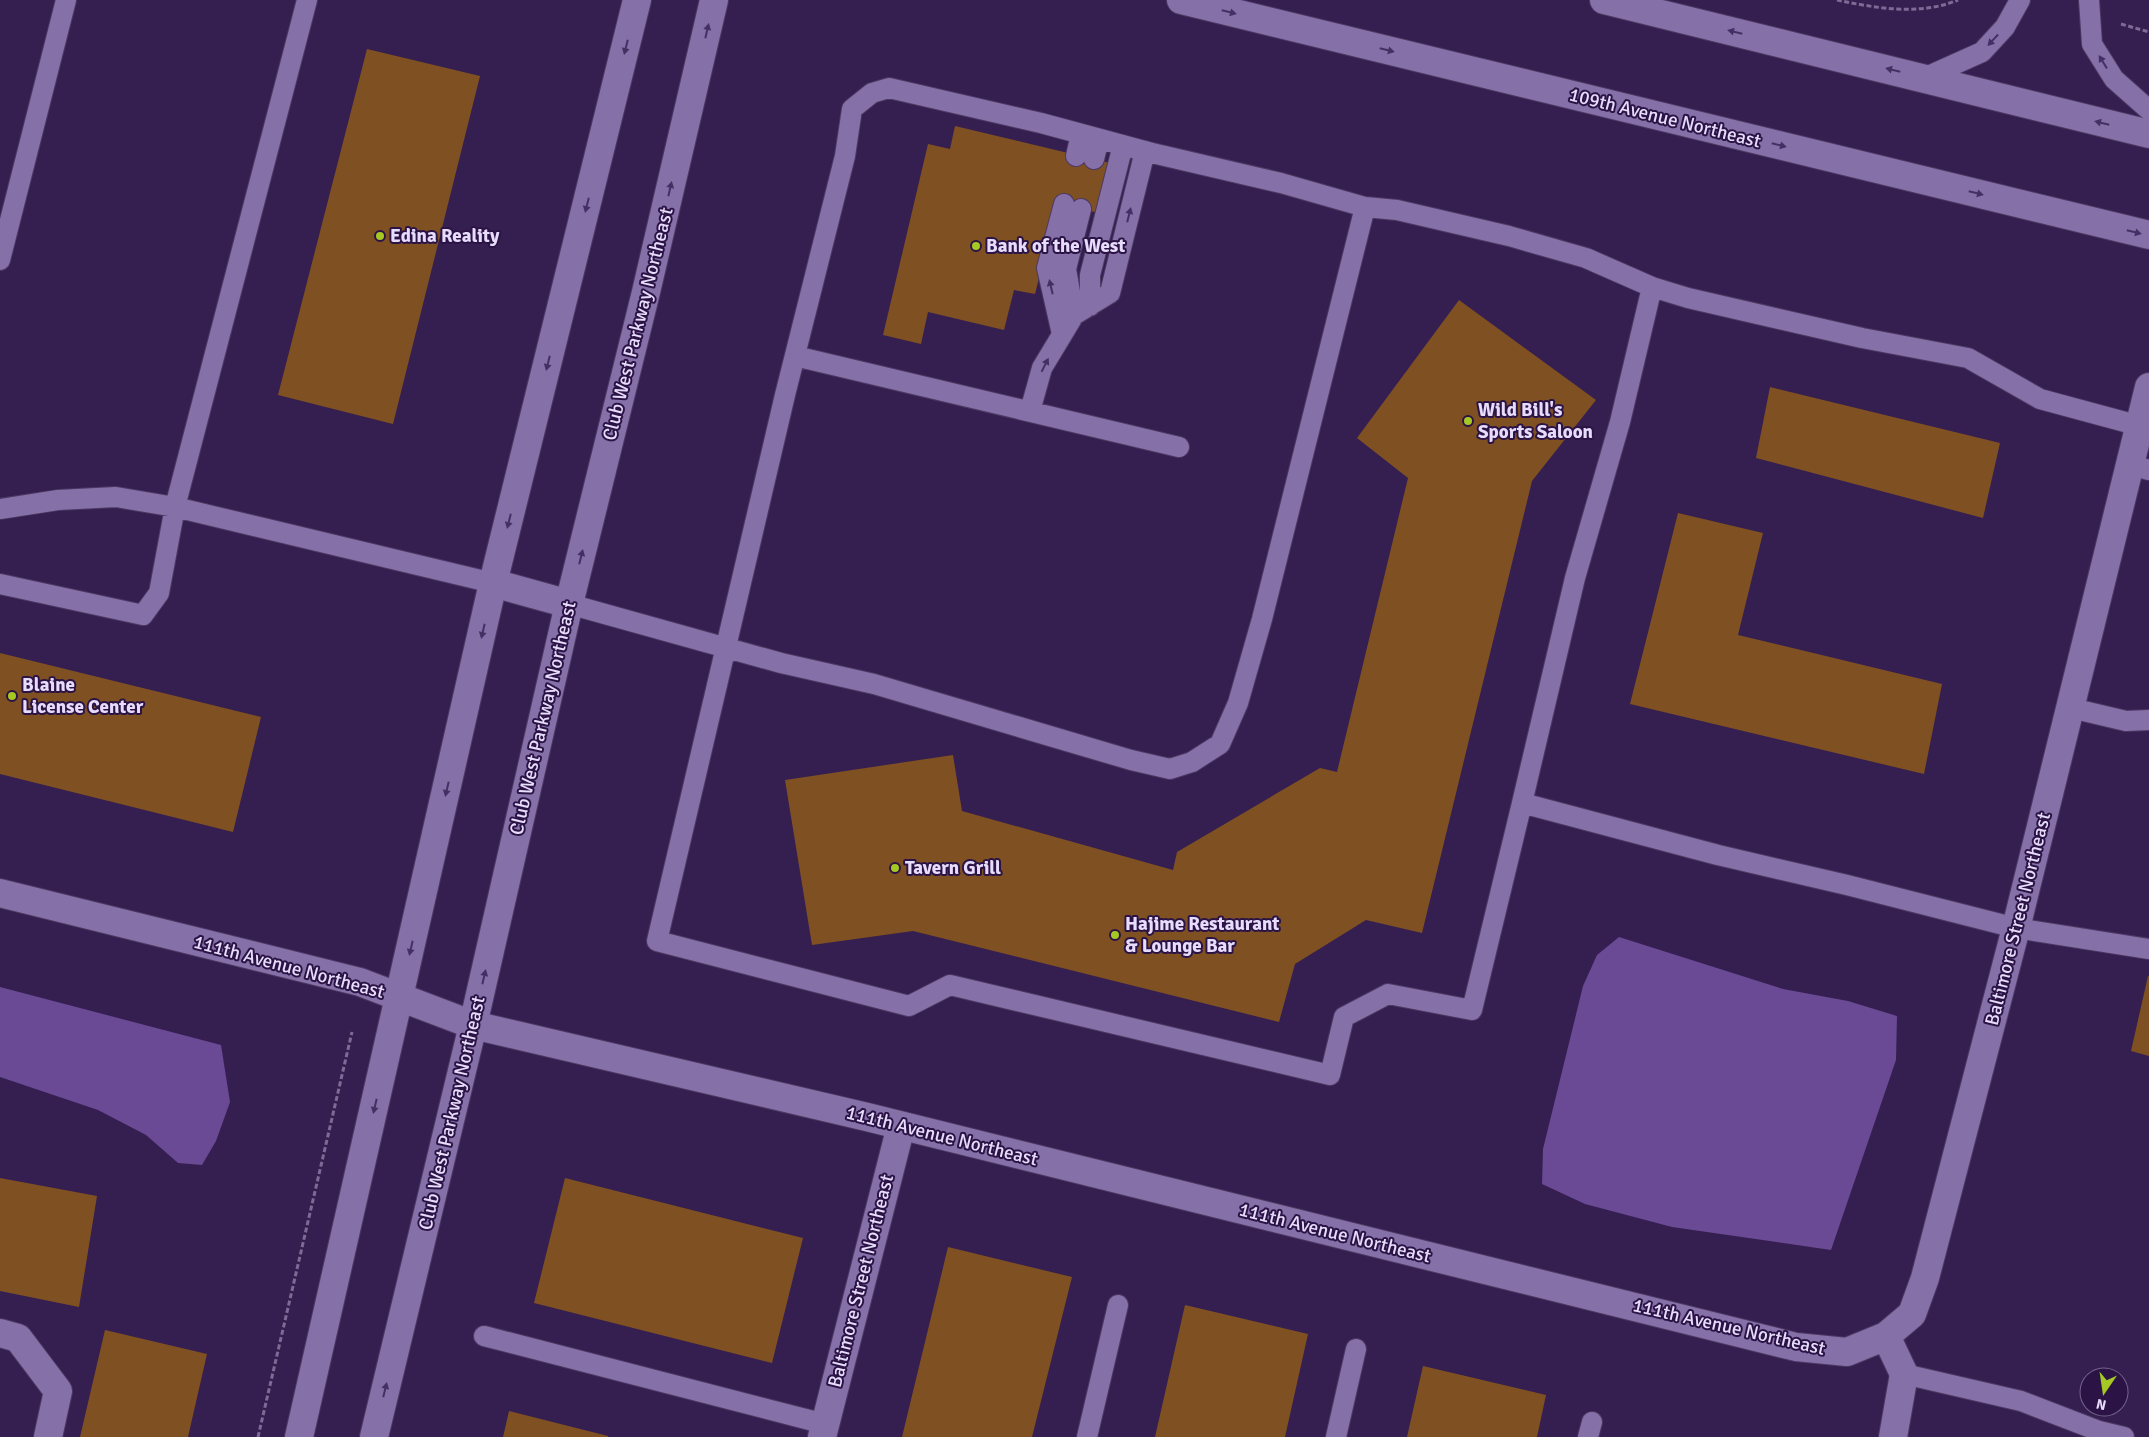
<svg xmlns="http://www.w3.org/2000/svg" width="2149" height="1437" viewBox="0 0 2149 1437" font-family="Signika,sans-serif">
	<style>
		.water { fill: #6a4995 }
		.building { fill: #7f5022 }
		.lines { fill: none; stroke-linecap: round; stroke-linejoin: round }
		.service-casing { stroke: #4d3964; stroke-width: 22 }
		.minor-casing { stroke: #4d3964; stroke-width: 30 }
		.tertiary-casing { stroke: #4d3964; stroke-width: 30 }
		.secondary-casing { stroke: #4d3964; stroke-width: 30 }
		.path { stroke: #7d6b95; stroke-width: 3; stroke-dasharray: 5 2.5; stroke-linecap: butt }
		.service { stroke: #8670a8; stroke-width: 20 }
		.minor { stroke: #8670a8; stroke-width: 28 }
		.tertiary { stroke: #8670a8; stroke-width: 28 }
		.secondary { stroke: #8670a8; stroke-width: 28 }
		.oneway { fill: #463063 }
		.poi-dot { fill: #a5c823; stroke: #2b1445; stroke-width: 2 }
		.labels { text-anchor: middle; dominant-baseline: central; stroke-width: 4; stroke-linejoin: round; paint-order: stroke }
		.street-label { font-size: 19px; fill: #e7dcfb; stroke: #2b1445 }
		.poi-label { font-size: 19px; font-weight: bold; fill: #e7dcfb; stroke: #2b1445; text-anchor: start }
	</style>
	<rect width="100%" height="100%" fill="#351f50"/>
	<path class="water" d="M1619 937 1783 989 1848 1001 1897 1016 1896 1060 1831 1250 1672 1227 1585 1204 1542 1184 1543 1149 1583 986 1597 955Z
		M0 987 221 1045 230 1102 216 1141 202 1165 178 1163 146 1135 98 1110 0 1077Z"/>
	<path class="building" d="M367 49 480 76 393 424 278 395Z
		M955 126 1110 163 1099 213 1058 203 1035 294 1014 290 1004 330 928 312 921 344 883 335 928 144 950 149Z
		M1459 300 1596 400 1532 481 1422 933 1366 920 1295 964 1279 1022 913 931 812 945 785 780 953 755 962 811 1173 870 1177 852 1320 768 1337 772 1408 478 1357 438Z
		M1770 387 2000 443 1983 518 1756 458Z
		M1678 513 1763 533 1738 635 1942 684 1924 774 1630 704Z
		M0 653 261 717 233 832 0 774Z
		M2148 976H2149V1056L2131 1051Z
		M0 1178 97 1196 79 1307 0 1291Z
		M565 1178 803 1238 772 1363 534 1303Z
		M948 1247 1072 1277 1032 1437H902Z
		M1185 1305 1308 1334 1285 1437H1155Z
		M105 1330 207 1354 188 1437H80Z
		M1423 1366 1546 1395 1537 1437H1407Z
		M509 1411 608 1436V1437H503Z"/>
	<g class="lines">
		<defs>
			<path id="service" d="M2089 0 2092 44 2114 79 2149 110
				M1924 78 1982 52 2005 27 2020 0
				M1076 156 1081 134
				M1094 159 1099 139
				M0 260 66 0
				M1090 306V275L1123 145
				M1074 315 1066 269 1081 209
				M1062 334 1047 268 1064 204
				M795 356 1179 447
				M1030 411 1042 368 1074 315 1110 293 1145 151
				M2140 426 2040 399 1968 358 1862 338 1688 298 1652 287 1620 422 1575 578 1522 803 1718 855 1847 885 2016 928 2149 949
				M2131 465 2149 470
				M0 509 58 500 116 497 175 507 493 583
				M0 584 143 615 159 593 175 507 307 0
				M569 604 781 663 874 684 1131 760 1170 769 1192 762 1220 744 1238 703 1262 619 1365 207
				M2071 708 2126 721 2149 720
				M1522 803 1472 1010 1388 994 1344 1017 1330 1075 950 985 909 1006 657 941 785 395 845 156 852 109 872 93 889 88 1041 123 1152 153 1281 183 1365 207 1397 210 1509 236 1586 258 1652 287
				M484 1336 825 1424
				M1904 1374 2021 1401 2099 1431 2124 1437
				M1087 1437 1118 1305
				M1336 1437 1356 1349
				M1588 1437 1592 1422"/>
			<path id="minor" d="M493 583 569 604
				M0 893 360 982 473 1025 867 1117 1796 1347 1847 1352 1886 1336
				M0 1333 18 1338 58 1391 48 1437
				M822 1437 901 1126
				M1893 1437 1904 1374 1886 1336 1912 1314 1925 1278 2016 928 2149 387"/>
			<path id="tertiary" d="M299 1437 493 583 637 0
				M374 1437 473 1025 569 604 646 292 714 0"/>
			<path id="secondary" d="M1181 0 2149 235
				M1604 0 2149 134"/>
		</defs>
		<use href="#service" class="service-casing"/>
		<use href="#minor" class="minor-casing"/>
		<use href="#tertiary" class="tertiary-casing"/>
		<use href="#secondary" class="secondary-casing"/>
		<path class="path" d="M1837 0C1875 8 1920 16 1958 0
			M2121 24 2149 32
			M258 1437 352 1032"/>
		<use href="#service" class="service"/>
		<use href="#minor" class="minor"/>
		<use href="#tertiary" class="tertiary"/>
		<use href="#secondary" class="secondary"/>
	</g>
	<defs><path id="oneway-solid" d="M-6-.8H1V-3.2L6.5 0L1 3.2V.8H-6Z" transform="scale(1.25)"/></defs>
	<g class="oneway">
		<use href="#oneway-solid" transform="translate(1229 12) rotate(14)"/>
		<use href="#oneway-solid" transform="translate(707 31) rotate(-77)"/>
		<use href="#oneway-solid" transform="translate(1735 32) rotate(-166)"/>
		<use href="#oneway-solid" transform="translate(1993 40) rotate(133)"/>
		<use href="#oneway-solid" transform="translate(626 47) rotate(104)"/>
		<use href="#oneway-solid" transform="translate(1387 50) rotate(14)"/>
		<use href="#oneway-solid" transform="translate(2103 62) rotate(-122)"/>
		<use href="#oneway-solid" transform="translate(1893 70) rotate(-166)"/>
		<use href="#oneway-solid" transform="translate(2102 123) rotate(-166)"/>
		<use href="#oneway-solid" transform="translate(1779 145) rotate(14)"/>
		<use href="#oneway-solid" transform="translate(670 189) rotate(-77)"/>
		<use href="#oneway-solid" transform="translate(1976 193) rotate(14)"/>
		<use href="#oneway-solid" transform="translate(587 205) rotate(104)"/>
		<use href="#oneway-solid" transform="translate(1129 215) rotate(-76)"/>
		<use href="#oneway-solid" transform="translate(2134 232) rotate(14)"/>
		<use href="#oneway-solid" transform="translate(1051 287) rotate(-103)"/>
		<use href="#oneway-solid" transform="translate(548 363) rotate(104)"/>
		<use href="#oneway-solid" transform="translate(1045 365) rotate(-63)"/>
		<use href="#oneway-solid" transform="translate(509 521) rotate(104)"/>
		<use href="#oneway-solid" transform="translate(581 557) rotate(-76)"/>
		<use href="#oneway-solid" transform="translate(483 631) rotate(103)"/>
		<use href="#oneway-solid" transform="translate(447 789) rotate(103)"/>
		<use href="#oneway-solid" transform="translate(411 948) rotate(103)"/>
		<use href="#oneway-solid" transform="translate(484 977) rotate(-77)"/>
		<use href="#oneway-solid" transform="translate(375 1106) rotate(103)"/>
		<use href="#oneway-solid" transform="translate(385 1390) rotate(-76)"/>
	</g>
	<g class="poi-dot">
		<circle cx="380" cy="236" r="5"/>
		<circle cx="976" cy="246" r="5"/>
		<circle cx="1468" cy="421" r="5"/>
		<circle cx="12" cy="696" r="5"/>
		<circle cx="895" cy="868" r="5"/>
		<circle cx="1115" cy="935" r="5"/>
	</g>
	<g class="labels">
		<g class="street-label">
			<text transform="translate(1665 118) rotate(14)">109th Avenue Northeast</text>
			<text transform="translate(638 324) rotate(-76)">Club West Parkway Northeast</text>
			<text transform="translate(543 718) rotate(-77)">Club West Parkway Northeast</text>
			<text transform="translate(2018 919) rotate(-76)">Baltimore Street Northeast</text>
			<text transform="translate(289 967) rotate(15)">111th Avenue Northeast</text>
			<text transform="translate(452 1113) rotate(-77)">Club West Parkway Northeast</text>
			<text transform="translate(942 1136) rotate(14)">111th Avenue Northeast</text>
			<text transform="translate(1335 1233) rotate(14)">111th Avenue Northeast</text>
			<text transform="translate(861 1281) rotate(-76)">Baltimore Street Northeast</text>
			<text transform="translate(1729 1327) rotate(13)">111th Avenue Northeast</text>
		</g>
		<g class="poi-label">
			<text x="390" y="236">Edina Reality</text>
			<text x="986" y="246">Bank of the West</text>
			<text x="1478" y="410">Wild Bill's<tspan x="1478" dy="22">Sports Saloon</tspan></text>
			<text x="22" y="685">Blaine<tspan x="22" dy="22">License Center</tspan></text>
			<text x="905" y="868">Tavern Grill</text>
			<text x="1125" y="924">Hajime Restaurant<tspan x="1125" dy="22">&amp; Lounge Bar</tspan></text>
		</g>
	</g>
	<g transform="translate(2104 1392) rotate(193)"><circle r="24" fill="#2b1445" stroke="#76648e"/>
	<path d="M0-4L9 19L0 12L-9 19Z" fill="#a5c823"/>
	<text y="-8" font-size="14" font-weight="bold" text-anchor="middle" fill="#e7dcfb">N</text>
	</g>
</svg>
